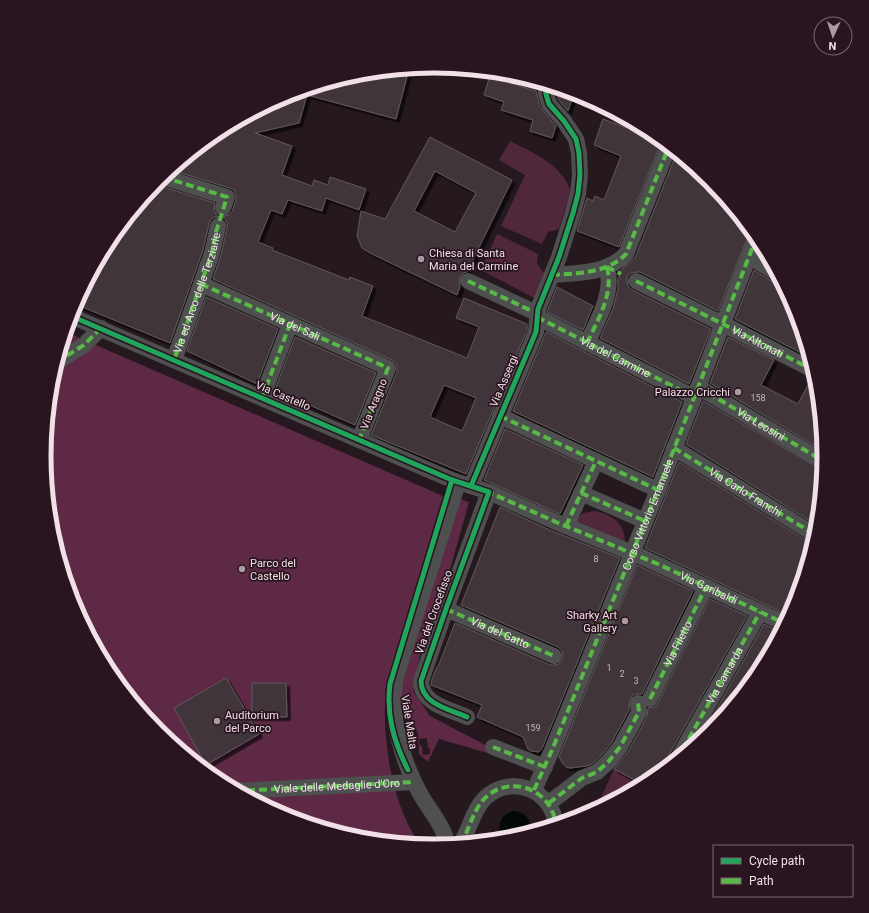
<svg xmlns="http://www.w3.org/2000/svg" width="869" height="913" viewBox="0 0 869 913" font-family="Roboto,sans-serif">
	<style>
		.green { fill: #51273c }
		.forest { fill: #5e2945; fill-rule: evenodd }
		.water { fill: #030a06 }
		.building { fill: #40363a; stroke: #62575c; fill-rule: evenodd; filter: url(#shadow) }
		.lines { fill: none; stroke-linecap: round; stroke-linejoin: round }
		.street { stroke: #4e4f4f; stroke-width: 16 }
		.quiet { stroke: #58b947; stroke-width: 4; stroke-dasharray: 8 4; stroke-linecap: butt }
		.cycleway-casing { stroke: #2a141f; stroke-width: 8 }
		.cycleway { stroke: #20a55d; stroke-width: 5 }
		.poi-dot { fill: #aa9aa1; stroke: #2a141f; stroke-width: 1.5 }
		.labels { text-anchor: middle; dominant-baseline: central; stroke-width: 3.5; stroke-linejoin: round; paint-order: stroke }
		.number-label { font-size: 9px; fill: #c5b6bc }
		.poi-label { font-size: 11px; fill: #f1e0e7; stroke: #2a141f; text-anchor: start }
		.street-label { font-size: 11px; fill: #f1e0e7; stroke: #2a141f }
		.rim { fill: none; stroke: #f1e0e7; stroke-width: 5 }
	</style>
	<defs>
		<filter id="shadow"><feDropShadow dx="3.5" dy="3.5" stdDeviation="0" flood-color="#0009"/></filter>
	</defs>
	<rect width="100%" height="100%" fill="#25191f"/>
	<path class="green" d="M510 141C535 154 560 163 571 191L559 229 548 232 542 244 501 226 525 175 499 160Z
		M497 234 538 254 537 264 545 274 536 299 481 270Z
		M595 511C613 515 625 523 625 543L573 522 583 513Z
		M614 769 641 784 638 788 595 811Z"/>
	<path class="forest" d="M66 332 443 496 387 684C381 718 388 772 400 805 405 819 412 833 420 846L358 839 285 817 217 781 158 732 110 673 74 606 51 532 44 456 52 380Z
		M460 499 469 502 451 566 420 655 413 691 430 716 493 749 491 754 439 739 428 762 419 754 418 733 402 703 401 695 402 681ZM427 738 428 748H430V754L423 755 422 746H420L419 739Z"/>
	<path class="water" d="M514 811C526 812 534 822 529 834L506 840C494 830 499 814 514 811Z"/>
	<path class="building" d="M409 69 396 119 307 95 299 123 255 133 292 146 282 175 312 186 314 180 328 185 330 177 366 189 359 210 326 198 322 211 288 200 282 214 271 210 258 242 273 248 272 250 349 280 350 277 373 286 362 316 467 358 479 327 456 318 464 298 527 324V330L466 474 371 435 397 372V366L396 363 392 360 213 279 221 255 227 228V223L225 219 221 217 229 215 232 212 236 200V195L234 190 230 188 171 170 218 132 285 96 359 73ZM444 385 476 398 462 431 430 417Z
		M491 72 513 74 510 83 536 91 540 107 556 126 552 138 530 131 533 120 501 110 504 102 484 95Z
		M556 87 574 93 568 111 558 99Z
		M603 119 627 128 630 120 652 132 662 140 619 247 577 231 587 198 593 201 595 196 604 200 621 156 594 145Z
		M430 137 512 180 467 272 463 273 460 277 459 281 460 287 457 295 370 253 362 248 357 236 361 211 385 219ZM435 171 476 193 455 232 414 211Z
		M677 152 711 181 751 229 718 311 640 272H636L631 273 627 277V281L628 286 632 290 711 329 689 384 600 338 613 309 618 289V279L622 269 635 258Z
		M156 183 160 186 215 203 214 210 216 214 219 217H215L211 219 209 224 203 250 170 343 75 304 110 239Z
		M754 270 773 282 778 283 782 282 795 307 811 358 735 319Z
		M557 287 593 306 583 330 547 312Z
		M206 297 278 329 257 384 187 351Z
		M546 332 682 402 653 477 513 411Z
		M295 337 376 373 355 425 275 390Z
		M728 337 774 360 761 385 798 404 811 379 817 380 824 451 710 383Z
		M703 401 824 471 818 526 686 444Z
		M505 429 583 465 560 514 484 480Z
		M679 462 814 545 795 606 790 616 645 548Z
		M500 507 552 531 620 558 543 746 541 750 539 752 531 751 528 749 523 737 477 717 482 705 431 685 432 679 437 667H438L455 623 550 665H555L559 664 563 659V655L562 651 558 647 461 605Z
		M637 565 693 591 642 694H637L633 695 630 699 629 710 612 742 602 755 592 764 587 766 570 768 566 767 563 764 559 757Z
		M710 599 747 616 669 755 668 761 670 766 651 781 644 785 614 769 628 752 647 717 648 708 655 707 658 703Z
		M764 624 781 632 759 674 710 733 697 744Z
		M226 678 259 734 206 765 174 708Z
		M252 683H286L287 717H252Z"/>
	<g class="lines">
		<g class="street">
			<path d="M163 177 227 197 223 208"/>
			<path d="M749 256 778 274"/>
			<path d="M552 275C577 273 607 274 626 254L669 146"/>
			<path d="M468 281 532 311"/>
			<path d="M636 281 727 326 815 371"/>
			<path id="s1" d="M201 284 388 368 359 440"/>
			<path d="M71 316 452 480 489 492 556 522 642 557 786 624"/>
			<path d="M537 317 694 397"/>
			<path d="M587 343C598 319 614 294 607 267"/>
			<path id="s2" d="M174 360 212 253 218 226"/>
			<path d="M57 362 84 345 101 328"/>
			<path d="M698 387 825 462"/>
			<path d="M262 398 290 324"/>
			<path d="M500 416 658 490"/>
			<path d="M674 448 817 536"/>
			<path d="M471 486 536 332 538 309 559 257 573 213 578 194 580 175 579 153 576 139 564 121 549 104 546 94V84"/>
			<path d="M581 493 645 521"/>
			<path d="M566 526 596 461"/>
			<path d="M446 609 554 656"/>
			<path d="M650 699 706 587"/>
			<path d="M467 717C449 709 421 704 421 681L446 609 489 492"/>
			<path d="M493 747 545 767"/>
			<path d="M677 760 760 612"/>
			<path id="s3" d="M534 790 552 750 660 485 757 236"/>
			<path d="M235 791 414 782"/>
			<path d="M549 803 582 778 597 772 609 761 620 747 639 712 638 703"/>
			<path d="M460 844C470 830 472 811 485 798 511 773 553 790 556 826"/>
			<path d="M448 846C444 827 432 813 422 797 402 762 387 712 397 673L458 483"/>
		</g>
		<g class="quiet">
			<path d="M163 177 227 197 216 232 212 253 174 360"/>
			<path d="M607 267 621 274"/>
			<path d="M552 275C577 273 607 274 626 254L669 146"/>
			<path d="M468 281 532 311"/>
			<path id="s4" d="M636 281 727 326 815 371"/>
			<path d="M201 284 388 368 359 440"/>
			<path id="s5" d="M537 317 694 397"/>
			<path d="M587 343C598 319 614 294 607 267"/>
			<path d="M57 362 84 345 101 328"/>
			<path id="s6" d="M698 387 825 462"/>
			<path d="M262 398 290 324"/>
			<path d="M500 416 658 490"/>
			<path id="s7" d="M674 448 817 536"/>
			<path id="s8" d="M486 491 556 522 658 564 786 624"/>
			<path d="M581 493 645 521"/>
			<path d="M566 526 596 461"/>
			<path id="s9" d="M446 609 554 656"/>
			<path id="s10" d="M650 699 706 587"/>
			<path d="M493 747 545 767"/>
			<path id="s11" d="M677 760 760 612"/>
			<path d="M534 790 552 750 660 485 757 236"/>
			<path id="s12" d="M235 791 414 782"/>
			<path d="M549 803 582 778 597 772 609 761 620 747 639 712 638 703"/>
			<path d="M460 844C470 830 472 811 485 798 511 773 553 790 556 826"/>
		</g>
		<defs>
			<path id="cycleway" d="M71 316 452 480 489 492 446 609 421 681C421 704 449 709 467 717
				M471 486 536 332 538 309 559 257 573 213 578 194 580 175 579 153 576 139 564 121 549 104 546 94V84
				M408 770C394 742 386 715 390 684L452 480"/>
		</defs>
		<use href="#cycleway" class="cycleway-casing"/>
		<use href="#cycleway" class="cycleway"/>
	</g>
	<g class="poi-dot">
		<circle cx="421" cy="259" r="4"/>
		<circle cx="738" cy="392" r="4"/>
		<circle cx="242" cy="569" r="4"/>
		<circle cx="625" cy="621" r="4"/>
		<circle cx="217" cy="721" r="4"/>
	</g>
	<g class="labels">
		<g class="number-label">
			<text x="758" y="398">158</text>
			<text x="596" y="559">8</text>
			<text x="609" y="668">1</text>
			<text x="622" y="674">2</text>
			<text x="636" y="681">3</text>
			<text x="533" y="728">159</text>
		</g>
		<g class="poi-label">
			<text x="429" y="253">Chiesa di Santa<tspan x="429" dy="13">Maria del Carmine</tspan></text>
			<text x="730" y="392" text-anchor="end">Palazzo Cricchi</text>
			<text x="250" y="563">Parco del<tspan x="250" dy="13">Castello</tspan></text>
			<text x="617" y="615" text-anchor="end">Sharky Art<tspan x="617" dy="13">Gallery</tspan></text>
			<text x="225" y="715">Auditorium<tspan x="225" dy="13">del Parco</tspan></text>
		</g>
		<g class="street-label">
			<text stroke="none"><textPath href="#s2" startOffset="71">Via ed Arco delle Terziarie</textPath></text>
			<text stroke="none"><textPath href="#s1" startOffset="103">Via dei Sali</textPath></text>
			<text stroke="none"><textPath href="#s4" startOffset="136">Via Altonati</textPath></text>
			<text stroke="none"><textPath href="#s5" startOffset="88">Via del Carmine</textPath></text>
			<text transform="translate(504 381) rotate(-67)">Via Assergi</text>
			<text transform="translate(283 396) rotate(23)">Via Castello</text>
			<text transform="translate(374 404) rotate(-68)">Via Aragno</text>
			<text stroke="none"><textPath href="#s6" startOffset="73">Via Leosini</textPath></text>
			<text stroke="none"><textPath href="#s7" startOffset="84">Via Carlo Franchi</textPath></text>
			<text stroke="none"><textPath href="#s3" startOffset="298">Corso Vittorio Emanuele</textPath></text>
			<text stroke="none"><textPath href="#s8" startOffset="243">Via Garibaldi</textPath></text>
			<text transform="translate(434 612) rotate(-70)">Via del Crocefisso</text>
			<text stroke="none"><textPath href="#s9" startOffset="59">Via del Gatto</textPath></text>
			<text stroke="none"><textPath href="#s10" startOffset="62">Via Filetto</textPath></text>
			<text stroke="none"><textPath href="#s11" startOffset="97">Via Camarda</textPath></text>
			<text transform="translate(409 722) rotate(81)">Viale Malta</text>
			<text stroke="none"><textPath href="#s12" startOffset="102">Viale delle Medaglie d'Oro</textPath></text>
		</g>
	</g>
	<path d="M0 0H869V913H0ZM51 456a383 383 0 1 1 766 0a383 383 0 1 1-766 0Z" fill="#2a141f" fill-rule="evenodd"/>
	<path class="rim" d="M51 456a383 383 0 1 1 766 0a383 383 0 1 1-766 0Z"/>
	<rect x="713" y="845" width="140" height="52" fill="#2a141f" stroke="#7a666f"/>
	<rect x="721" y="858" width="20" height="6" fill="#20a55d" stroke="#7a666f"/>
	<text x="749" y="865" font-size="12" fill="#f1e0e7">Cycle path</text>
	<rect x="721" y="878" width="20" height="6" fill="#58b947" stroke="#7a666f"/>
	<text x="749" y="885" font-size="12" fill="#f1e0e7">Path</text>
	<g transform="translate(833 36) rotate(183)"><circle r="19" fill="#2a141f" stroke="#7a666f"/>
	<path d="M0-3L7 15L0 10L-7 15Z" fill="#aa9aa1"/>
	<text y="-6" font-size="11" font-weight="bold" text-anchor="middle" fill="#f1e0e7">N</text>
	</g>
</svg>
